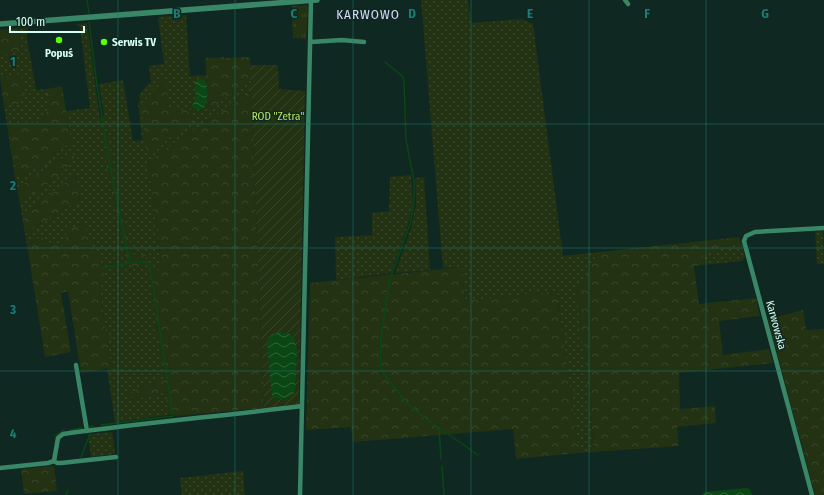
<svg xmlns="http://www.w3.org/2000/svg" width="824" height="495" viewBox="0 0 824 495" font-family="'Fira Sans Condensed',sans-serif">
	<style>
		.grass { fill: url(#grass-dots); fill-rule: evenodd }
		.forest { fill: url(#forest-crowns) }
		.park { fill: url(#park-tufts) }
		.garden { fill: url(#garden-furrows) }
		.water { fill: url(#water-waves) }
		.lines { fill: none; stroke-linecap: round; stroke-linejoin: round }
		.stream { stroke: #0a4715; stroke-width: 1.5 }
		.minor { stroke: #3a8768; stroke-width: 4.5 }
		.tertiary { stroke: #3a8768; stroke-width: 5.5 }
		.grid { fill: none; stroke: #197d75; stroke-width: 1; stroke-opacity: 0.55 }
		.poi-dot { fill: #5aff02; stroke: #0f2821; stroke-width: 1.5 }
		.labels { text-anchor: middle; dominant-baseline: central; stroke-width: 3; stroke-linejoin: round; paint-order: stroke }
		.poi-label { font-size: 11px; font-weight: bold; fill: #d6fff1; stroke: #0f2821; text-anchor: start }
		.park-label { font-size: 11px; fill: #bae160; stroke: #0f2821 }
		.street-label { font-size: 11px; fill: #d6fff1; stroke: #0f2821 }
		.quarter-label { font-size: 13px; letter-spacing: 1px; fill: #d8dcff; stroke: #0f2821 }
		.grid-label { font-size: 13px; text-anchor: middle; font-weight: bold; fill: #197d75; stroke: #0f2821; stroke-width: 3; stroke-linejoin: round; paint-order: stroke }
	</style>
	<defs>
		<pattern id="grass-dots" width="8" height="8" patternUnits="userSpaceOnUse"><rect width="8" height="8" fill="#223212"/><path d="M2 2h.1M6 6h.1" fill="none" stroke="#374629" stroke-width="1.8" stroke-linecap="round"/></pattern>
		<pattern id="forest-crowns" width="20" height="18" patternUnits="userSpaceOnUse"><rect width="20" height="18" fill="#223212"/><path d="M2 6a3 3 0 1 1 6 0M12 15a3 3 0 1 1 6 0" fill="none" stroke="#374629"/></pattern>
		<pattern id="park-tufts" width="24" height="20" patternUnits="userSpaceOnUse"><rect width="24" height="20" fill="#223212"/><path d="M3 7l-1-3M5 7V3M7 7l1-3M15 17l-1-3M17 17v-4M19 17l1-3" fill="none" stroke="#374629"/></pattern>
		<pattern id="garden-furrows" width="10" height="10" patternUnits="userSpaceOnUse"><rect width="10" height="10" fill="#223212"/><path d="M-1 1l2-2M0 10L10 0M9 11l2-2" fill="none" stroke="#374629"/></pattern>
		<pattern id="water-waves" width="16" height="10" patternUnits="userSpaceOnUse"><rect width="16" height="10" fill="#0a4715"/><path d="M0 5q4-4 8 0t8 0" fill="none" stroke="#2d6338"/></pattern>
	</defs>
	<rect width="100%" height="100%" fill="#0f2821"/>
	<path class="grass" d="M421 0H468L471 23 521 19 533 24 563 256 599 252 577 290 594 452 579 453 557 291 465 301 462 267 443 268Z
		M186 15 190 76 206 75 209 110 251 79V92L148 161 162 270 149 272 164 378 128 394 130 400 167 392 169 415 115 422 107 369 111 368 100 288 104 273 102 264 93 248 55 246 41 237 27 245 25 234 80 199 76 175 22 216 20 203 61 175 73 151 17 189 4 106 18 104 22 75 0 78V56L21 48 19 32 15 29 29 27 26 32 36 90 47 89V112L41 120 8 126 18 174 20 179 71 142 66 111 90 108 80 27 76 24 87 23 100 119 104 116 99 84 123 80 133 141 142 140 138 102 140 101 139 95 149 83H151L149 66 164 64 158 17ZM169 107 178 112 188 109 147 153ZM116 184 120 208 134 256 146 255 126 261 122 235 110 187Z
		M411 175 413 204 407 228 391 273 336 280 335 237 372 235V213L389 211 390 177Z
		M424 177 430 270 395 273 411 228 416 203 415 178Z
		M823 231 824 264H817L815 232Z
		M741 242 745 257 742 261 703 265V254Z
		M112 432 115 454 91 457 88 434Z
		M243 471 245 495H182L180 478Z"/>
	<path class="forest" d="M15 29 19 32 21 48 0 56V30Z
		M224 57V58L250 57 251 79 209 111 205 58Z
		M22 74 25 94 18 104 4 106 0 78Z
		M165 75 169 107 178 112 188 109 192 111 193 122 147 153 141 107Z
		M62 86 71 142 20 179 18 174 8 126 41 120 47 112V89Z
		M251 92 264 408 175 416 174 414 169 415 166 392 130 400 127 394 164 378 149 272 162 269 148 161Z
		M107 133 114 173 108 176 102 136Z
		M73 151 74 159 61 175 20 203 17 189Z
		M76 175 80 199 25 234 22 216Z
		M116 184 120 208 134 256 146 255V264L132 267 126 261 122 235 110 186Z
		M84 224 93 248 102 264 104 273 100 288 111 368 81 373 68 291 61 293 71 352 45 357 27 245 41 237 55 246H65L66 230Z
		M739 237 741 242 703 254V265L694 266 699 304 756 298 760 316 719 321 723 355 769 349 773 363 679 373 680 409 715 406 716 423 677 427 679 446 594 452 577 290 599 252Z
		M462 267 465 301 557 291 579 453 516 459 513 429 353 442 351 427 306 430 310 283Z
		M803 310 806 330 824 329V495H815L768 319Z
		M54 466 57 491 24 494 21 469Z"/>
	<path class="park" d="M307 5 308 9 306 39 293 38 292 6Z"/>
	<path class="garden" d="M250 65H278L279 89 305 91 299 404 264 408Z"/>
	<path class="water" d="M198 79 204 80C209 86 208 101 204 108L202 109H194L192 106 196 97 195 82Z
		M281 332 290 334 295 341 297 352 295 390C292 399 279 402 272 396L267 343V339L273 334Z
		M746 488 750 489 752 495H702L704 492Z"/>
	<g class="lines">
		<path class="stream" d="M87 0 89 13
			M89 22C98 103 112 184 130 263L147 262 150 267 173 416 101 425
			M385 62 402 76 404 81 406 140 414 181V203L410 224 389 282 381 337 380 366 384 374 406 402 418 413 478 455
			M102 268 130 263
			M90 427 93 426
			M439 427 441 459
			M70 430 82 428
			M55 436 64 430
			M81 457 90 434
			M442 466 444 495
			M66 495 68 490"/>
		<path class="minor" d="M625 0 628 4
			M310 42 342 40 364 42
			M76 365 87 431
			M116 457 61 463H57L54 461 58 438 63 434C142 423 222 416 302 406
			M0 468 48 463 54 461
			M300 495 311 1
			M812 495 744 241 746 236 755 232 824 228"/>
		<path class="tertiary" d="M0 24 317 0"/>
	</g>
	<path class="grid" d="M118 0V495M235 0V495M353 0V495M471 0V495M589 0V495M706 0V495M0 124H824M0 248H824M0 371H824"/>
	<g class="poi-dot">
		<circle cx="59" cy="40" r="4"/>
		<circle cx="104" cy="42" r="4"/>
	</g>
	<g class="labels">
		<g class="poi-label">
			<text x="112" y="42">Serwis TV</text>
			<text x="59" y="53" text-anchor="middle">Popuś</text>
		</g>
		<g class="park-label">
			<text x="278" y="116">ROD "Zetra"</text>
		</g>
		<g class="street-label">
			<text transform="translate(776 325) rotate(75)">Karwowska</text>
		</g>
		<g class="quarter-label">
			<text x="368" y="14">KARWOWO</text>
		</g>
	</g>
	<g class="grid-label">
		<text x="177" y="18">B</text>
		<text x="294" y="18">C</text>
		<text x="412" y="18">D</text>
		<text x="530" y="18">E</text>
		<text x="647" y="18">F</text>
		<text x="765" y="18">G</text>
		<text x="13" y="66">1</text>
		<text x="13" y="190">2</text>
		<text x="13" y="314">3</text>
		<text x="13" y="438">4</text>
	</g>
	<path d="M10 26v6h74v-6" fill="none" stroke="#d6fff1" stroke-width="2"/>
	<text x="16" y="26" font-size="12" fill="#d6fff1" stroke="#0f2821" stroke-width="3" paint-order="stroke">100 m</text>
</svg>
